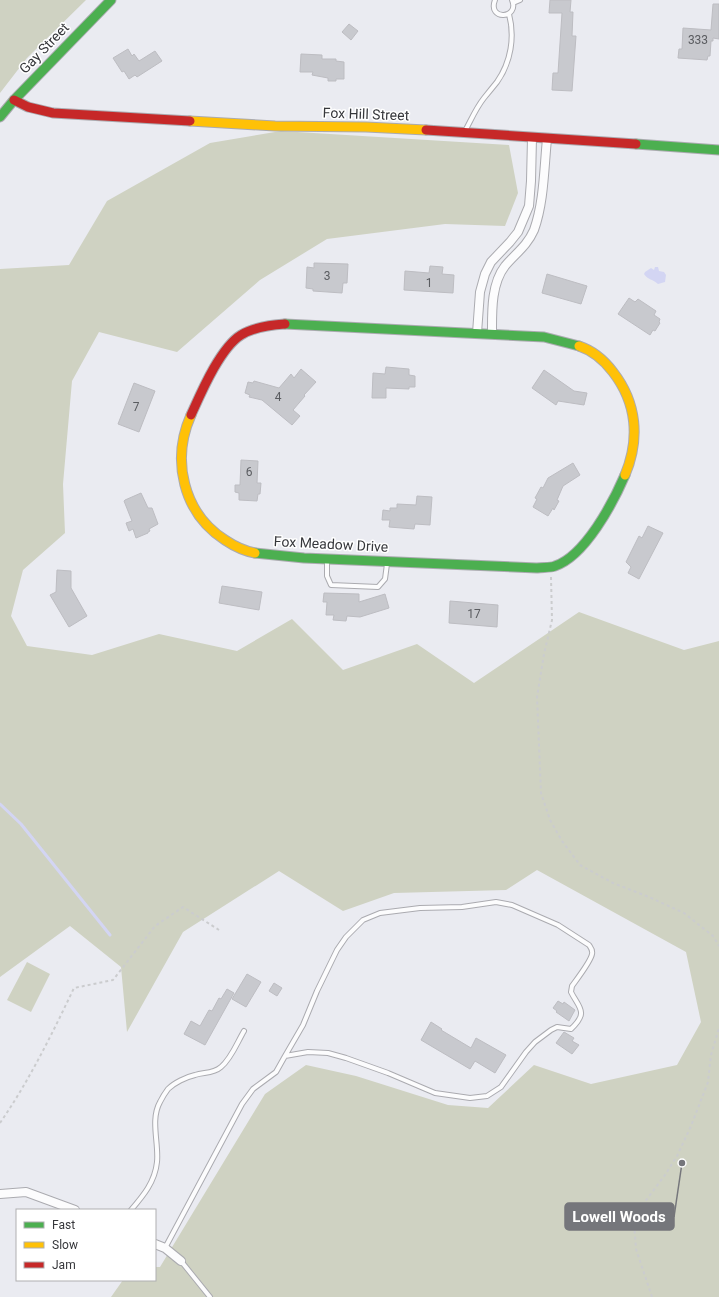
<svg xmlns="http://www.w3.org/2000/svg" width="719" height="1297" viewBox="0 0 719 1297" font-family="Roboto,sans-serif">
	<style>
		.green { fill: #cfd2c2 }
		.water { fill: #d3d5f3 }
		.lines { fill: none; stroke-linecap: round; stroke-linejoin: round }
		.stream { stroke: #d3d5f3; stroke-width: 3 }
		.building { fill: #c8c9ce; stroke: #bdbdc2 }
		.lane-casing { stroke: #ababb0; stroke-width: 6 }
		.street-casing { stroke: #ababb0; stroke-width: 10 }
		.fast-casing { stroke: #ababb0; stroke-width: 11 }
		.slow-casing { stroke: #ababb0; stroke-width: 11 }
		.jam-casing { stroke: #ababb0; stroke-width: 11 }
		.path { stroke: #cbccce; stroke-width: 2; stroke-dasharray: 3 3; stroke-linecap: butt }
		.lane { stroke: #fcfcfd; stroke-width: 4 }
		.street { stroke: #fcfcfd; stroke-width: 8 }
		.fast { stroke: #4caf50; stroke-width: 9 }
		.slow { stroke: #ffc107; stroke-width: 9 }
		.jam { stroke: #c62828; stroke-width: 9 }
		.labels { text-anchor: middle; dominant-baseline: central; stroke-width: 3; stroke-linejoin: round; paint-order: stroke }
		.number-label { font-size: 12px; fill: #5a5c60 }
		.street-label { font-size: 14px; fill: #36373b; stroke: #fff }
		.leader { fill: none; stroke: #75767b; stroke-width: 1.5 }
		.callout-dot { fill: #75767b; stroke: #fff; stroke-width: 1.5 }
		.callout { fill: #75767b; stroke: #75767b; stroke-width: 1.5 }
		.callout-label { font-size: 15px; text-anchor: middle; font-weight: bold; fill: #fff }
	</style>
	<rect width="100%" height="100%" fill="#eaebf1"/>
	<path class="green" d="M0 0H86L27 58 0 93Z
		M281 131 509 145 518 193 505 226 445 224 327 239 260 280 177 352 99 332 72 381 63 484 65 533 23 570 11 616 27 646 92 655 159 634 237 651 292 619 343 670 417 644 474 683 579 612 684 650 719 641V1297H111L123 1280H155V1267H160L265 1094 306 1065 356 1076 448 1105 488 1108 534 1065 591 1084 677 1065 701 1022 686 952 537 870 506 890 394 893 343 911 279 871 183 932 127 1032 121 967 70 926 0 977V269L69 265 107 201 210 143Z
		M27 962 50 974 31 1012 7 1000Z"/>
	<path class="water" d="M655 267H658L659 271 664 272 666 275 665 282 658 284C653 279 648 280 644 274L645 272 651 268 654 270Z"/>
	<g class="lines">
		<path class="stream" d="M0 804 21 824 110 935"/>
	</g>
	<path class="building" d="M550 0H571L570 12H573L572 36H576L572 91 552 90 553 73H558L562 13H549Z
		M713 4H719V39L713 38V41H711L710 56H708L707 60 678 58 679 49H682L683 28 711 30Z
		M349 24 358 31 351 40 342 32Z
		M128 49 132 56 134 54 139 61 155 51 162 61 137 77 135 75 129 79 124 71 122 72 113 58Z
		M301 54 322 55V59H336V61L344 62V79H336V81H328V78L312 75 313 72H300Z
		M314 263 348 264 347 283H343L342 293 313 291V289L306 288 307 267 314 268Z
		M430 266 443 267 442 274 454 275 453 293 404 290 405 271 429 273Z
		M547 274 587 286 581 304 542 293Z
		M629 298 635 302 638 299 656 311 654 315 660 319 659 322 660 323 655 331 653 330 650 335 618 314Z
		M386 367 409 369V375L415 376V387H409V389L386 388V398H372L373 373 385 374Z
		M301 369 316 382 304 395 305 396 293 410 300 416 292 425 262 400 249 397 250 395 245 393 248 382 253 383 254 381 279 388 291 374 294 378Z
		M544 370 574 391 587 393 584 405 558 401 556 405 532 388Z
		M134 383 155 391 139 432 118 424Z
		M241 460 258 461 257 483H261L260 494H258L257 501 239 500V493L235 492V485H240Z
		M573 463 580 475 563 486 557 500 559 501 554 510 553 508 548 516 533 507 537 499 535 498 541 487 543 488 548 478Z
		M141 493 148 508H152L158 524 149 529 150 531 148 532V533L136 538 133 529 129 531 126 523 132 521 124 501 125 500Z
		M417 496 432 497 430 525 415 524 414 529 389 527 390 520H382L383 510 390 511V508H397V504L416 505Z
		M648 526 663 533 639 579 628 573 631 567 626 562 639 536 642 538Z
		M57 570 71 571V588L87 616 69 627 50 595 56 592Z
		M222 586 262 592 259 610 219 603Z
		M324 593 359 594V602L385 594 389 608 360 617 347 616 346 621 333 620 334 615H326L327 602H323Z
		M450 601 498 605 497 627 449 623Z
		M247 974 261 982 246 1007 232 999Z
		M274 983 282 988 277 996 269 991Z
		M227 989 234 993 205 1045 184 1034 191 1021 200 1026 209 1010 212 1011 219 998 221 999Z
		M558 1001 563 1004 564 1002 575 1010 569 1021 556 1012 557 1011 553 1008Z
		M431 1022 442 1029 441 1030 471 1048 476 1038 506 1055 495 1073 475 1061 470 1069 421 1040Z
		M564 1032 574 1038 572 1041 579 1045 572 1054 556 1043Z"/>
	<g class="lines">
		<defs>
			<path id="lane" d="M495 0C487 21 520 19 512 0
				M513 3 520 0
				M465 131C471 120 476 108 484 98 488 93 493 87 497 82 511 62 515 37 509 14
				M327 560V576L331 585 378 587 385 579 387 564
				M131 1210C143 1196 155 1182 157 1162 159 1143 150 1120 160 1102 162 1098 165 1093 168 1089 174 1083 186 1077 195 1075 204 1072 213 1074 221 1067 231 1059 237 1043 244 1031
				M165 1248 242 1104 253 1089 276 1072 285 1056 308 1052 328 1053 346 1058 388 1073 435 1093 470 1098 487 1096 501 1087 526 1052 535 1042 551 1030 557 1027 571 1029C589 1012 579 1008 571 992L572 986C577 979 591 961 592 954 593 950 591 948 589 945L558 925 512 905 496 902 462 907 420 908 380 913 363 920 346 937 337 950 317 991 303 1025 285 1056
				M181 1261 210 1297"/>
			<path id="street" d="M477 333 480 292 485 274 491 262 510 242 518 232 529 206 531 181 532 138
				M492 334C492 312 491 284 505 266 516 253 527 246 534 230 544 202 544 169 547 139
				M0 1194 26 1192 75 1210
				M155 1244 165 1248 181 1261"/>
			<path id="fast" d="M0 117 14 100 111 0
				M636 144 719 150
				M285 324 544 337 579 346
				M255 553 304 558 537 568C543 567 550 568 555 566 585 556 613 503 625 475"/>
			<path id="slow" d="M190 121 275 126 366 127 426 130
				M579 346C594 351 604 360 613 372 637 403 640 439 625 475
				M191 415C171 460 183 513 225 540 234 546 244 551 255 553"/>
			<path id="jam" d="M14 100 28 107 53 113 190 121
				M426 130 636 144
				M191 415C201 393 220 348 241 335 254 327 270 325 285 324"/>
		</defs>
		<use href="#lane" class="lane-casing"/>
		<use href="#street" class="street-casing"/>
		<use href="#fast" class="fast-casing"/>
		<use href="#slow" class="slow-casing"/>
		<use href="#jam" class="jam-casing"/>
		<path class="path" d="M551 577 552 620 544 654 537 697 541 793 550 820 562 841 580 865 613 883 649 897 684 913 713 936 719 946
			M0 1123C29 1081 52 1034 74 988L113 980 155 926 183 907 219 930
			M652 1297 636 1249 634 1223 641 1207 665 1175 677 1156 691 1126 708 1082 711 1055 719 1028"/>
		<use href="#lane" class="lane"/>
		<use href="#street" class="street"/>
		<use href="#fast" class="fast"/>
		<use href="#slow" class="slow"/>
		<use href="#jam" class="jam"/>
	</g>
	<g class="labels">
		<g class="number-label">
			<text x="698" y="40">333</text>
			<text x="327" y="276">3</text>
			<text x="429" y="283">1</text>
			<text x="278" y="397">4</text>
			<text x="136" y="407">7</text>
			<text x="249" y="472">6</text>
			<text x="474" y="614">17</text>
		</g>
		<g class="street-label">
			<text transform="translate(44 48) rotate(-46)">Gay Street</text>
			<text transform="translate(366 114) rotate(2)">Fox Hill Street</text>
			<text transform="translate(331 544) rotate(3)">Fox Meadow Drive</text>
		</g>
	</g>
	<path class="leader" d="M682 1163L674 1217"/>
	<circle class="callout-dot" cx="682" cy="1163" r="4"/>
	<rect class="callout" x="565" y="1203" width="109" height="27" rx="4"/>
	<g class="callout-label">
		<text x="619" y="1222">Lowell Woods</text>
	</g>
	<rect x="16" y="1209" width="140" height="72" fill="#ffffff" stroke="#afafb1"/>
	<rect x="24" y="1222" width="20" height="6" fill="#4caf50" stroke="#afafb1"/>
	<text x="52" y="1229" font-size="12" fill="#36373b">Fast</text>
	<rect x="24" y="1242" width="20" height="6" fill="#ffc107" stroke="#afafb1"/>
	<text x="52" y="1249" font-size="12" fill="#36373b">Slow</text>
	<rect x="24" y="1262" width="20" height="6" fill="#c62828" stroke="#afafb1"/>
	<text x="52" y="1269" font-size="12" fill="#36373b">Jam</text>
</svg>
